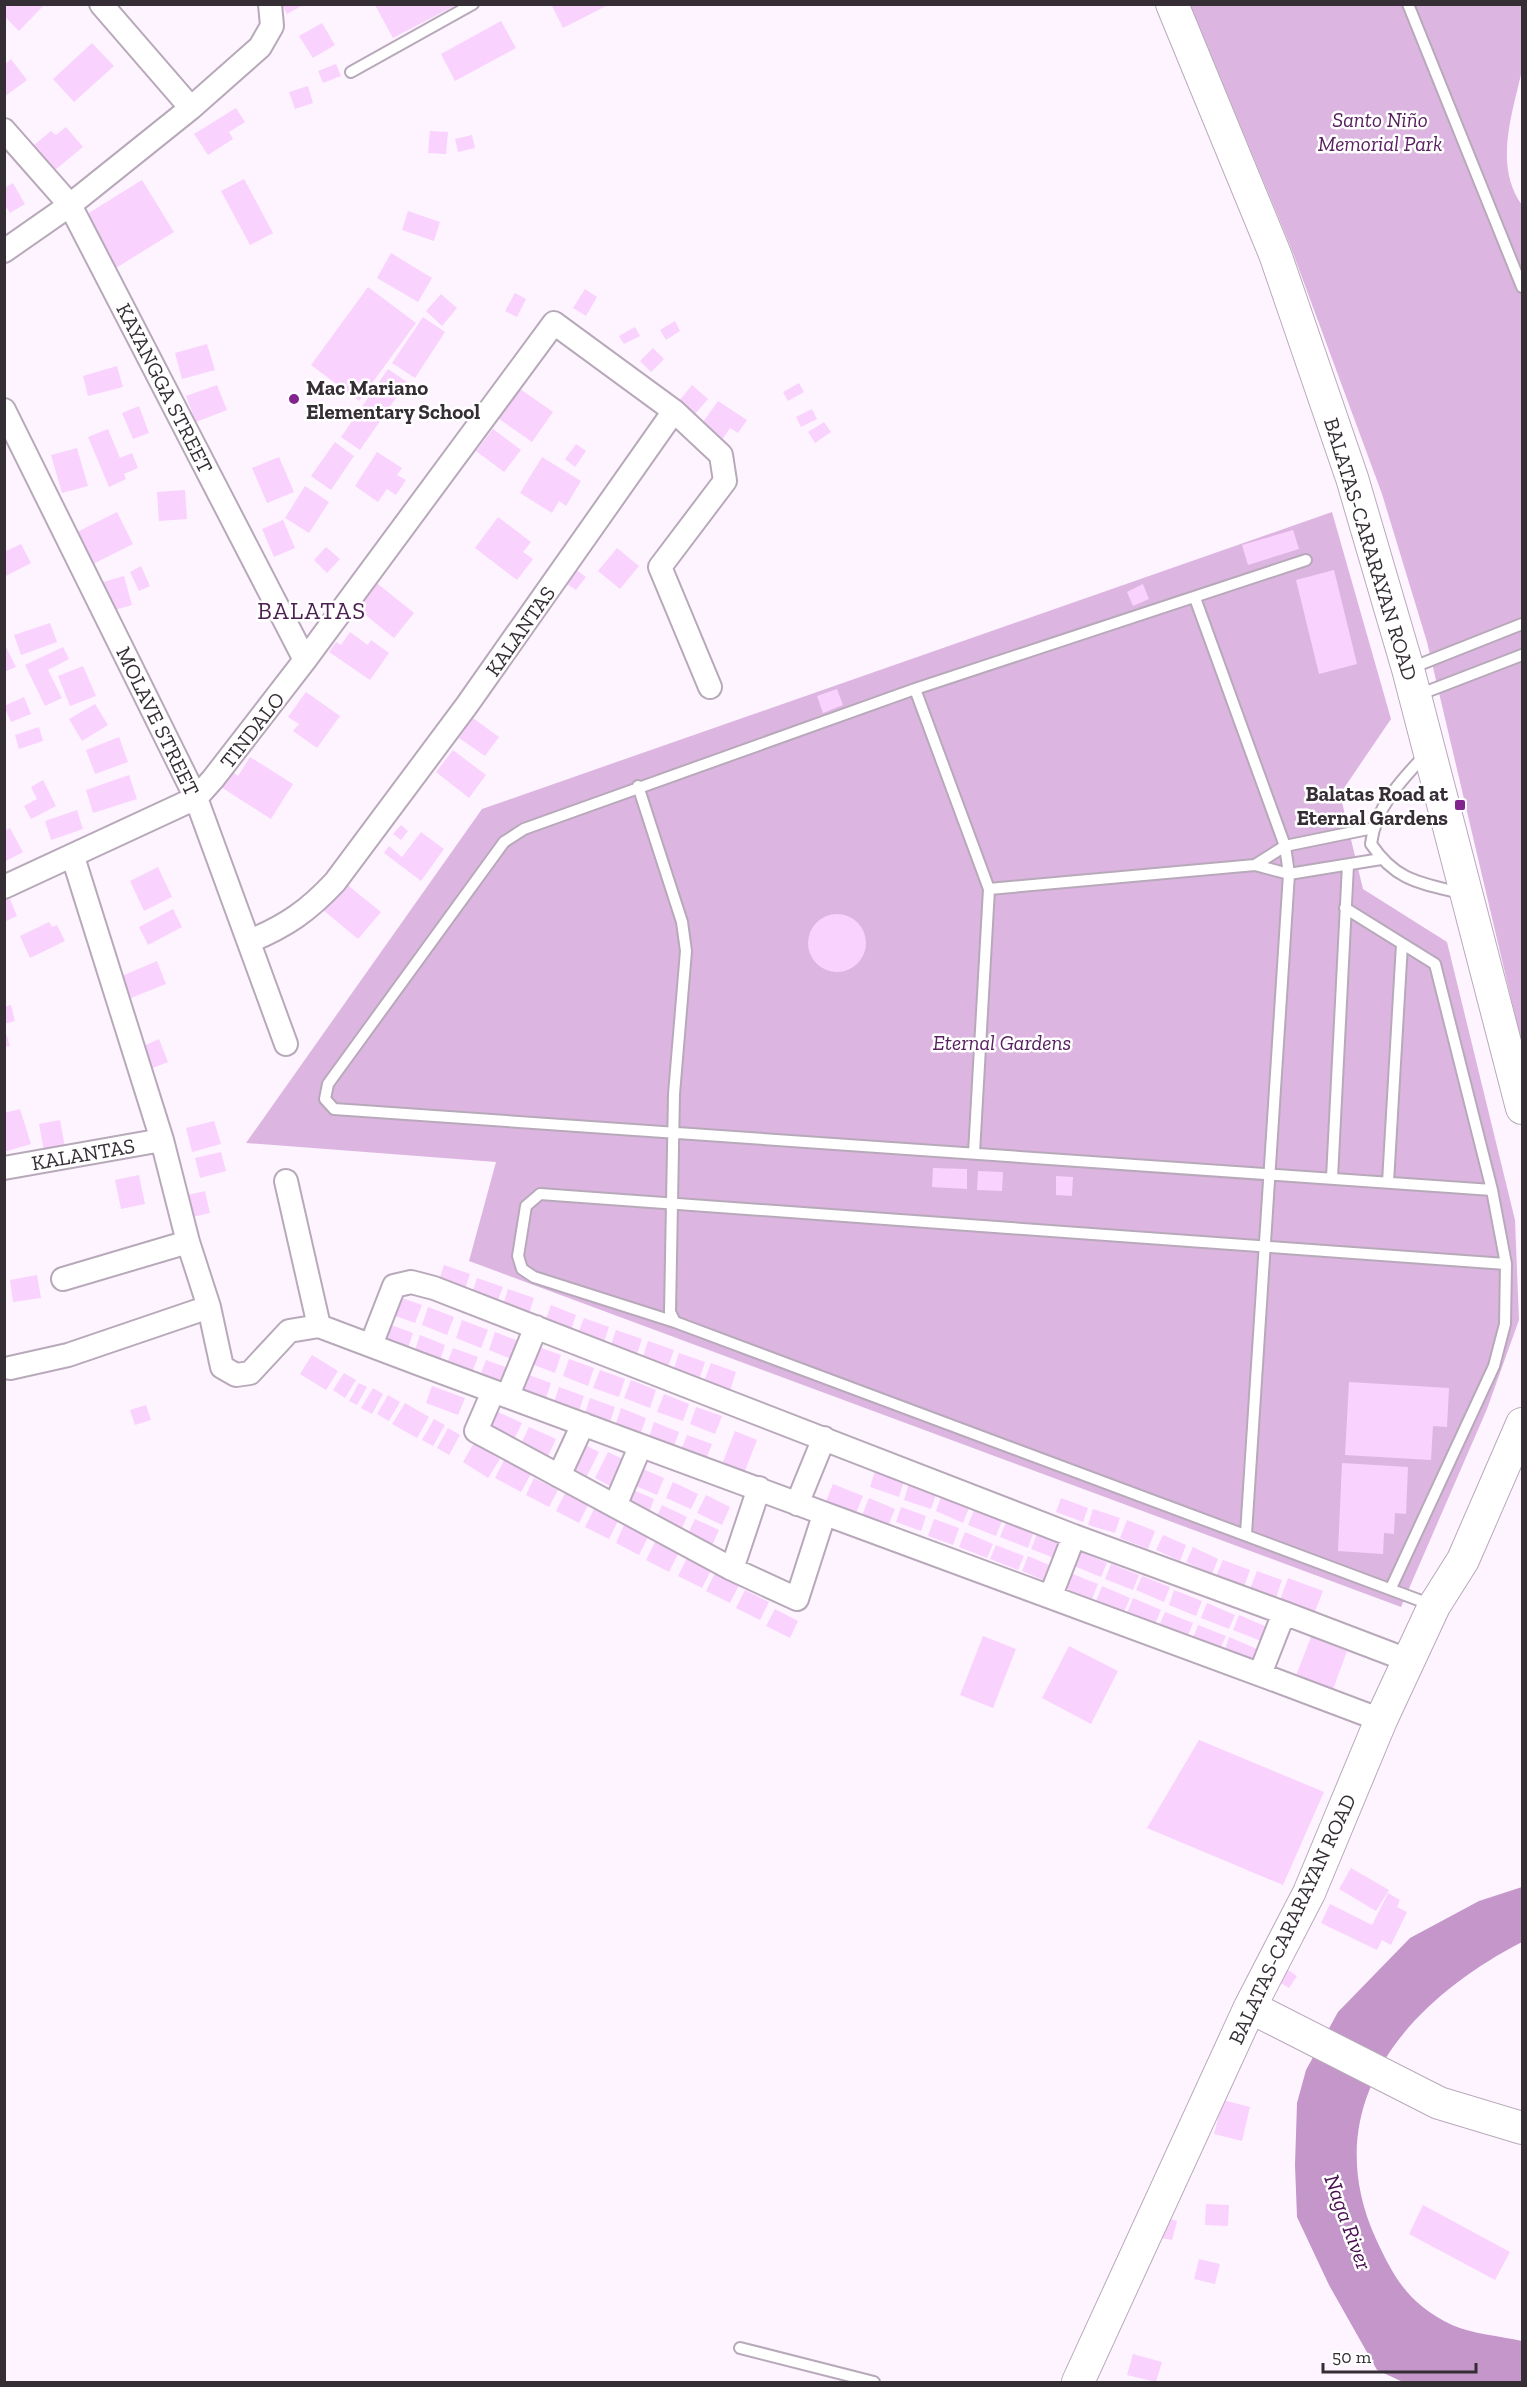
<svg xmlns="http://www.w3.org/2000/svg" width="1527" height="2387" viewBox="0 0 1527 2387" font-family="'Zilla Slab',serif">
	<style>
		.green { fill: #dcb6e0 }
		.water { fill: #c496ca }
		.building { fill: #f9d2fe }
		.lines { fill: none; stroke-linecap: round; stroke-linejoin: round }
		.lane-casing { stroke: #b8a9ba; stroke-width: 14 }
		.street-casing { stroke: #b8a9ba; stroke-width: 26 }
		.secondary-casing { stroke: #b8a9ba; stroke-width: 34 }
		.lane { stroke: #fff; stroke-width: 10 }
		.street { stroke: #fff; stroke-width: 22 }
		.secondary { stroke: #fff; stroke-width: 32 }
		.poi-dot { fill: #82238e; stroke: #fff; stroke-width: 2 }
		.labels { text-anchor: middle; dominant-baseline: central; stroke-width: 5; stroke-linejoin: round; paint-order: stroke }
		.park-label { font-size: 21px; font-style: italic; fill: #592060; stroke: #fff }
		.poi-label { font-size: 21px; font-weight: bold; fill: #352f35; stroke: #fff; text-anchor: start }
		.street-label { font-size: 21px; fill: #352f35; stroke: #fff }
		.water-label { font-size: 22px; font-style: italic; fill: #470e4f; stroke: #fff }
		.quarter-label { font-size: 24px; letter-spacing: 1.5px; fill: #4c2052; stroke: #fff }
	</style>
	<rect width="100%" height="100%" fill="#fef4ff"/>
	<path class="green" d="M1190 5H1522C1522 25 1527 50 1522 70 1513 112 1493 165 1522 205V1045L1427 642 1382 494 1290 245Z
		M1332 512 1391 719 1340 794 1363 889 1447 942 1515 1220 1519 1320 1487 1409 1401 1607 469 1261 496 1162 246 1143 482 809Z"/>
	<path class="water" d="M1522 1887V1942C1408 2001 1315 2104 1376 2239 1395 2280 1409 2304 1452 2325 1472 2334 1500 2336 1522 2341V2382H1403L1377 2370 1329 2285 1297 2217 1295 2165 1297 2103 1306 2070 1338 2012 1410 1938 1479 1901Z"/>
	<path class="building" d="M4 4H45L19 31 4 16Z
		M282 4H305L287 14Z
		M551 4H605L606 6 563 28Z
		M375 5H456L393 38Z
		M501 21 516 48 455 81 441 54Z
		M322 23 335 45 313 58 299 36Z
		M92 43 114 66 74 102 53 79Z
		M11 59 27 80 4 97V65Z
		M336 64 341 76 323 83 318 71Z
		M308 86 313 103 295 109 289 92Z
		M236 108 245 122 229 132 233 139 208 155 194 134Z
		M66 127 83 147 55 170 34 145 51 131 56 135Z
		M430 131 448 132 446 154 428 153Z
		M472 135 475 148 458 152 455 139Z
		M244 179 273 233 250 245 221 191Z
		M142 180 174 232 116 268 84 216Z
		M13 183 25 204 10 213 4 204V188Z
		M408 211 440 222 434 241 402 230Z
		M391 253 432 278 418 302 377 278Z
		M368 287 416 323 359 401 311 365Z
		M585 289 597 297 586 316 573 308Z
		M515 293 526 299 517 317 505 311Z
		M441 294 457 308 442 326 426 311Z
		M423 317 445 332 415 378 392 363Z
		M675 321 680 331 666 340 660 330Z
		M635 327 640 336 624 344 619 336Z
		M207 344 215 370 182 379 175 353Z
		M653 348 664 359 651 372 640 361Z
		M117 366 123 387 88 396 83 376Z
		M388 369 407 382 360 450 341 437Z
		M799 383 804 392 788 401 783 392Z
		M513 384 553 412 532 442 492 414Z
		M217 385 227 410 196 422 186 396Z
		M692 385 708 399 695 414 679 401Z
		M718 401 747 420 738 433 730 428 722 440 701 425Z
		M139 406 149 433 133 439 122 413Z
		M812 409 817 419 801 427 796 417Z
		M824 422 831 432 815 443 808 432Z
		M108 429 120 458 132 453 138 468 124 474 126 479 109 487 88 437Z
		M493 429 521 450 504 472 476 451Z
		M335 442 354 456 331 490 311 476Z
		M576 444 586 451 575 467 565 459Z
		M77 448 88 486 62 493 51 455Z
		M377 452 402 468 397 475 406 480 396 495 387 489 378 502 355 486Z
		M279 457 294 492 267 503 252 468Z
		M542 457 581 481 566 506 559 501 552 513 520 493Z
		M305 486 329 502 309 533 285 518Z
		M185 490 187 519 159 521 157 492Z
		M117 512 133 544 93 564 77 532Z
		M498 517 531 542 523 552 533 559 517 580 475 548Z
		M283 520 295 548 274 557 262 529Z
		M1293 530 1299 549 1248 565 1242 545Z
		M21 544 31 563 4 577V552Z
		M326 547 340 559 327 573 314 560Z
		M617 548 639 566 620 589 598 571Z
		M141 566 150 586 139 591 130 572Z
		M575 569 586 577 576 590 565 583Z
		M1334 570 1357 664 1319 674 1296 580Z
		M124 576 132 605 108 612 100 583Z
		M373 580 414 613 394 638 353 605Z
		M1143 584 1149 599 1133 606 1127 592Z
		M50 623 57 642 21 655 14 635Z
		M350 632 368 645 371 640 389 653 370 680 329 652 336 642 341 645Z
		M4 643 16 667 4 672Z
		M63 647 69 659 48 670 62 698 45 706 25 665Z
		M83 666 96 696 70 706 58 676Z
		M837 689 843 705 823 713 817 696Z
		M306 692 340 716 317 748 293 731 299 724 288 717Z
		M24 697 31 714 11 722 4 706Z
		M95 704 108 725 82 741 69 719Z
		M473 718 499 737 485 756 459 738Z
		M39 727 43 741 19 749 15 735Z
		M119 737 128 762 95 774 86 750Z
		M453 750 486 775 469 798 436 772Z
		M250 757 293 784 271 819 221 787 231 771 238 776Z
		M129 775 137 799 93 813 86 790Z
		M43 780 56 806 31 819 24 806 37 799 31 787Z
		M77 810 83 829 51 840 45 821Z
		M401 825 408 831 401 840 393 834Z
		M10 828 23 852 4 862V831Z
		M421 832 444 849 421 881 384 853 389 846 402 857Z
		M158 867 172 897 144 911 130 881Z
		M345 883 381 912 358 939 323 910Z
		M10 899 17 916 4 922V901Z
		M173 909 182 927 148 945 139 927Z
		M808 943a29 29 0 1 1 58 0a29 29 0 1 1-58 0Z
		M49 922 52 927 57 925 65 941 30 958 20 936Z
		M157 961 166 984 126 1000 117 978Z
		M11 1005 15 1021 4 1024V1007Z
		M4 1027 10 1046 4 1047Z
		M159 1039 168 1062 145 1071 137 1049Z
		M20 1109 31 1144 4 1152V1113Z
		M60 1120 65 1147 44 1151 39 1124Z
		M214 1121 221 1144 192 1152 186 1128Z
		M221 1152 226 1171 200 1178 195 1158Z
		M933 1168 967 1169V1189L932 1187Z
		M978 1171 1003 1172 1002 1191 977 1190Z
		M139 1175 145 1204 121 1209 115 1180Z
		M1056 1176 1073 1177 1072 1196 1056 1195Z
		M205 1191 210 1213 188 1218 183 1196Z
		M444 1265 470 1274 464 1292 438 1283Z
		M37 1275 41 1298 13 1302 10 1280Z
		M477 1278 503 1287 496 1305 471 1296Z
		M508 1289 534 1298 528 1317 502 1308Z
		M396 1296 422 1305 415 1323 390 1314Z
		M551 1305 576 1315 570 1333 544 1324Z
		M428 1307 454 1317 447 1335 422 1325Z
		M584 1318 609 1327 603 1345 577 1336Z
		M462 1320 488 1330 481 1348 456 1338Z
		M388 1324 413 1333 407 1351 382 1342Z
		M616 1330 642 1339 636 1357 610 1348Z
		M495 1332 521 1342 514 1360 489 1350Z
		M420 1335 445 1345 439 1363 414 1353Z
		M648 1341 674 1350 667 1369 642 1360Z
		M536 1346 561 1355 555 1373 529 1363Z
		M453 1348 478 1357 471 1375 446 1366Z
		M679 1353 705 1362 699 1380 673 1371Z
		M312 1355 338 1371 326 1390 300 1374Z
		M569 1359 594 1368 588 1386 563 1376Z
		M486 1360 511 1369 505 1387 479 1378Z
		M711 1363 736 1372 730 1391 704 1381Z
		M600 1370 625 1379 619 1397 593 1388Z
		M344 1373 356 1380 345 1398 333 1390Z
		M526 1374 551 1383 545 1401 519 1392Z
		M631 1380 656 1390 650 1408 624 1398Z
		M1349 1382 1449 1388 1447 1427 1433 1426 1431 1460 1345 1455Z
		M359 1383 367 1387 357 1405 349 1401Z
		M432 1386 465 1398 458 1415 426 1403Z
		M559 1387 584 1396 578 1414 553 1405Z
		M373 1388 383 1394 372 1414 361 1408Z
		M664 1394 689 1404 683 1421 657 1412Z
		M388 1395 400 1402 389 1421 377 1414Z
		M590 1398 615 1407 609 1425 584 1416Z
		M405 1403 429 1417 417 1438 392 1424Z
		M146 1405 151 1420 135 1425 130 1410Z
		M696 1407 722 1416 715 1434 690 1424Z
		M621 1408 646 1418 640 1435 615 1426Z
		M496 1411 522 1423 512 1444 486 1432Z
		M434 1419 445 1425 433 1446 422 1440Z
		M654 1422 679 1432 673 1449 648 1440Z
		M529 1427 556 1439 548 1456 521 1444Z
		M448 1428 460 1435 449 1455 437 1448Z
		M735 1431 757 1440 743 1476 721 1467Z
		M687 1435 712 1444 705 1462 680 1453Z
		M474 1443 500 1459 488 1478 463 1462Z
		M583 1444 599 1452 587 1476 571 1468Z
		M608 1452 623 1459 610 1486 595 1478Z
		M504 1460 531 1474 521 1492 495 1478Z
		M1342 1463 1408 1467 1406 1514 1395 1513 1394 1534 1384 1533 1383 1554 1338 1551Z
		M638 1467 664 1478 657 1495 631 1484Z
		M875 1471 904 1481 899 1497 870 1487Z
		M534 1478 558 1490 549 1507 526 1495Z
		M673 1482 698 1494 691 1509 666 1498Z
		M909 1483 937 1492 931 1509 904 1500Z
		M833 1484 863 1496 856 1513 826 1501Z
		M629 1488 654 1499 649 1513 623 1501Z
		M565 1493 588 1505 579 1523 556 1511Z
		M706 1495 730 1507 722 1525 697 1513Z
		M941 1497 969 1508 963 1523 936 1511Z
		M869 1498 895 1509 888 1526 862 1515Z
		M1061 1498 1088 1508 1083 1522 1056 1512Z
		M662 1505 687 1517 680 1532 655 1520Z
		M901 1507 926 1516 921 1531 896 1522Z
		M594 1509 618 1521 609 1539 585 1527Z
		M1093 1509 1120 1518 1115 1533 1088 1525Z
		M974 1510 1002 1521 996 1536 968 1525Z
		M695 1519 719 1530 711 1548 687 1536Z
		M934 1519 959 1528 953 1545 928 1536Z
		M1127 1520 1155 1531 1148 1549 1120 1538Z
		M1006 1522 1033 1534 1028 1548 1000 1537Z
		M624 1525 648 1537 639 1555 616 1543Z
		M965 1532 993 1544 987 1558 959 1547Z
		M1037 1534 1065 1546 1059 1560 1031 1549Z
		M1163 1535 1186 1545 1180 1561 1156 1550Z
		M655 1542 678 1554 669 1572 646 1560Z
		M996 1545 1024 1556 1018 1570 990 1559Z
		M1193 1547 1218 1559 1212 1574 1186 1562Z
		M1079 1551 1107 1563 1101 1577 1074 1566Z
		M1028 1556 1056 1568 1050 1583 1022 1571Z
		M687 1558 711 1570 702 1588 678 1576Z
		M1223 1560 1250 1570 1244 1587 1216 1576Z
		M1111 1564 1139 1575 1133 1590 1105 1579Z
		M1257 1571 1282 1580 1276 1598 1250 1589Z
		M715 1573 739 1585 730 1603 706 1591Z
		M1070 1573 1098 1584 1092 1599 1064 1588Z
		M1142 1576 1170 1587 1164 1602 1136 1590Z
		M1288 1578 1323 1591 1314 1614 1280 1600Z
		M1102 1586 1130 1598 1124 1612 1096 1601Z
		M745 1590 769 1602 760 1620 736 1608Z
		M1174 1590 1202 1601 1196 1616 1169 1605Z
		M1133 1598 1161 1610 1155 1624 1127 1613Z
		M1207 1603 1235 1615 1229 1629 1201 1618Z
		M775 1609 798 1621 790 1638 766 1626Z
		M1165 1612 1193 1623 1187 1638 1159 1626Z
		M1239 1615 1267 1627 1261 1641 1233 1630Z
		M1198 1625 1226 1636 1219 1651 1192 1640Z
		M983 1636 1016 1649 993 1708 960 1695Z
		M1229 1637 1257 1649 1251 1663 1224 1652Z
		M1311 1637 1347 1651 1332 1692 1295 1678Z
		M1069 1646 1118 1671 1091 1724 1042 1698Z
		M1199 1740 1324 1792 1283 1885 1147 1828Z
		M1351 1868 1389 1890 1376 1911 1339 1889Z
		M1388 1893 1400 1900 1397 1907 1407 1912 1391 1945 1382 1940 1377 1950 1321 1923 1330 1904 1372 1925Z
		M1284 1967 1297 1976 1289 1988 1276 1980Z
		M1223 2100 1250 2107 1242 2141 1214 2134Z
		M1206 2204 1229 2205 1228 2226 1205 2225Z
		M1423 2205 1510 2252 1495 2280 1409 2234Z
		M1161 2217 1177 2221 1172 2240 1156 2237Z
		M1199 2259 1220 2264 1215 2284 1194 2279Z
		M1133 2354 1162 2362 1156 2382 1127 2375Z"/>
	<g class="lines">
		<defs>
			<path id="lane" d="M1408 4 1522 287
				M351 72 473 4
				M1306 560 915 689 524 829 504 842 328 1084 325 1099 334 1109 1492 1190
				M1195 598 1285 846 1289 874 1246 1534
				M1411 668 1522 624
				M915 689 989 889 974 1153
				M1418 695 1522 655
				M1426 754C1402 779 1375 808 1371 844 1396 881 1420 883 1461 893
				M638 786 682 922 686 951 674 1094 670 1312 675 1322 1432 1605
				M1255 865 1285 846 1373 828
				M989 889 1255 865 1289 874 1381 859
				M1345 908 1435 964 1492 1190 1506 1264 1505 1324 1494 1366 1391 1588
				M1332 1178 1348 865
				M1388 1182 1402 944
				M675 1322 534 1277 522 1269 518 1256 526 1206 540 1194 1506 1264
				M740 2348 874 2382"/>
			<path id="street" d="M101 4 191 108
				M4 130 70 205 305 660
				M4 251 70 205 191 108 260 47 272 26 270 4
				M4 410 196 798 286 1044
				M73 857 162 1140 188 1242 209 1307 222 1367 236 1375 250 1373 289 1331 319 1326C672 1460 1028 1586 1381 1720
				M4 887 196 798 213 779 305 660 554 323 674 411 721 455 725 481 660 567 710 687
				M250 941C286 926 308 911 335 882L467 705 674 411
				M4 1168 162 1140
				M286 1181 319 1326
				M63 1279 188 1242
				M371 1345 394 1286 411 1282 434 1288 1074 1536
				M10 1368 68 1355 209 1307
				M493 1392 476 1431 732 1569 797 1599 824 1515
				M508 1395 536 1327
				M559 1476 583 1424
				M797 1504 824 1438
				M615 1506 640 1447
				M732 1569 759 1488
				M1051 1595 1074 1536 1284 1613 1260 1674
				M1284 1613 1410 1661"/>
			<path id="secondary" d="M1172 4 1275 254 1352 478 1408 669 1522 1108
				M1250 2007 1439 2103 1522 2128
				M1078 2382 1250 2007 1309 1893 1381 1720 1434 1606 1463 1560 1522 1424"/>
		</defs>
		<use href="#lane" class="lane-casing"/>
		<use href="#street" class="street-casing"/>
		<use href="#secondary" class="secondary-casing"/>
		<use href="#lane" class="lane"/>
		<use href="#street" class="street"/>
		<use href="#secondary" class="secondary"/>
	</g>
	<g class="poi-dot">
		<circle cx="294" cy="399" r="6"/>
		<rect x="1454" y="799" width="12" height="12" rx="3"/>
	</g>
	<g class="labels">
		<g class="park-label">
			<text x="1380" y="119">Santo Niño<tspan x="1380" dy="24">Memorial Park</tspan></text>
			<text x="1002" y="1042">Eternal Gardens</text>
		</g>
		<g class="poi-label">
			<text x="306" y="387">Mac Mariano<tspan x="306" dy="24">Elementary School</tspan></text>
			<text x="1448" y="793" text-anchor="end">Balatas Road at<tspan x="1448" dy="24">Eternal Gardens</tspan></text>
		</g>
		<g class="street-label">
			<text transform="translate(165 388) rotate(63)">KAYANGGA STREET</text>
			<text transform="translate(1371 549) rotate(73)">BALATAS-CARARAYAN ROAD</text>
			<text transform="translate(520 631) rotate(-55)">KALANTAS</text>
			<text transform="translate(158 721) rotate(64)">MOLAVE STREET</text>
			<text transform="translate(252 730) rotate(-52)">TINDALO</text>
			<text transform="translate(83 1154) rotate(-10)">KALANTAS</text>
			<text transform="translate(1292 1919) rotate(-65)">BALATAS-CARARAYAN ROAD</text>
		</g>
		<g class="water-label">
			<text transform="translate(1348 2222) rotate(70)">Naga River</text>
		</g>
		<g class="quarter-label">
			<text x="312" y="610">BALATAS</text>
		</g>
	</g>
	<rect width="1527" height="2387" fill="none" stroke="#352f35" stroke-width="12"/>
	<path d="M1323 2363v9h153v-9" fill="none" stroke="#352f35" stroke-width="3"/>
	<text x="1332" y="2363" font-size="18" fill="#352f35" stroke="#ffffff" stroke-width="4.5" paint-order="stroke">50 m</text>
</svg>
